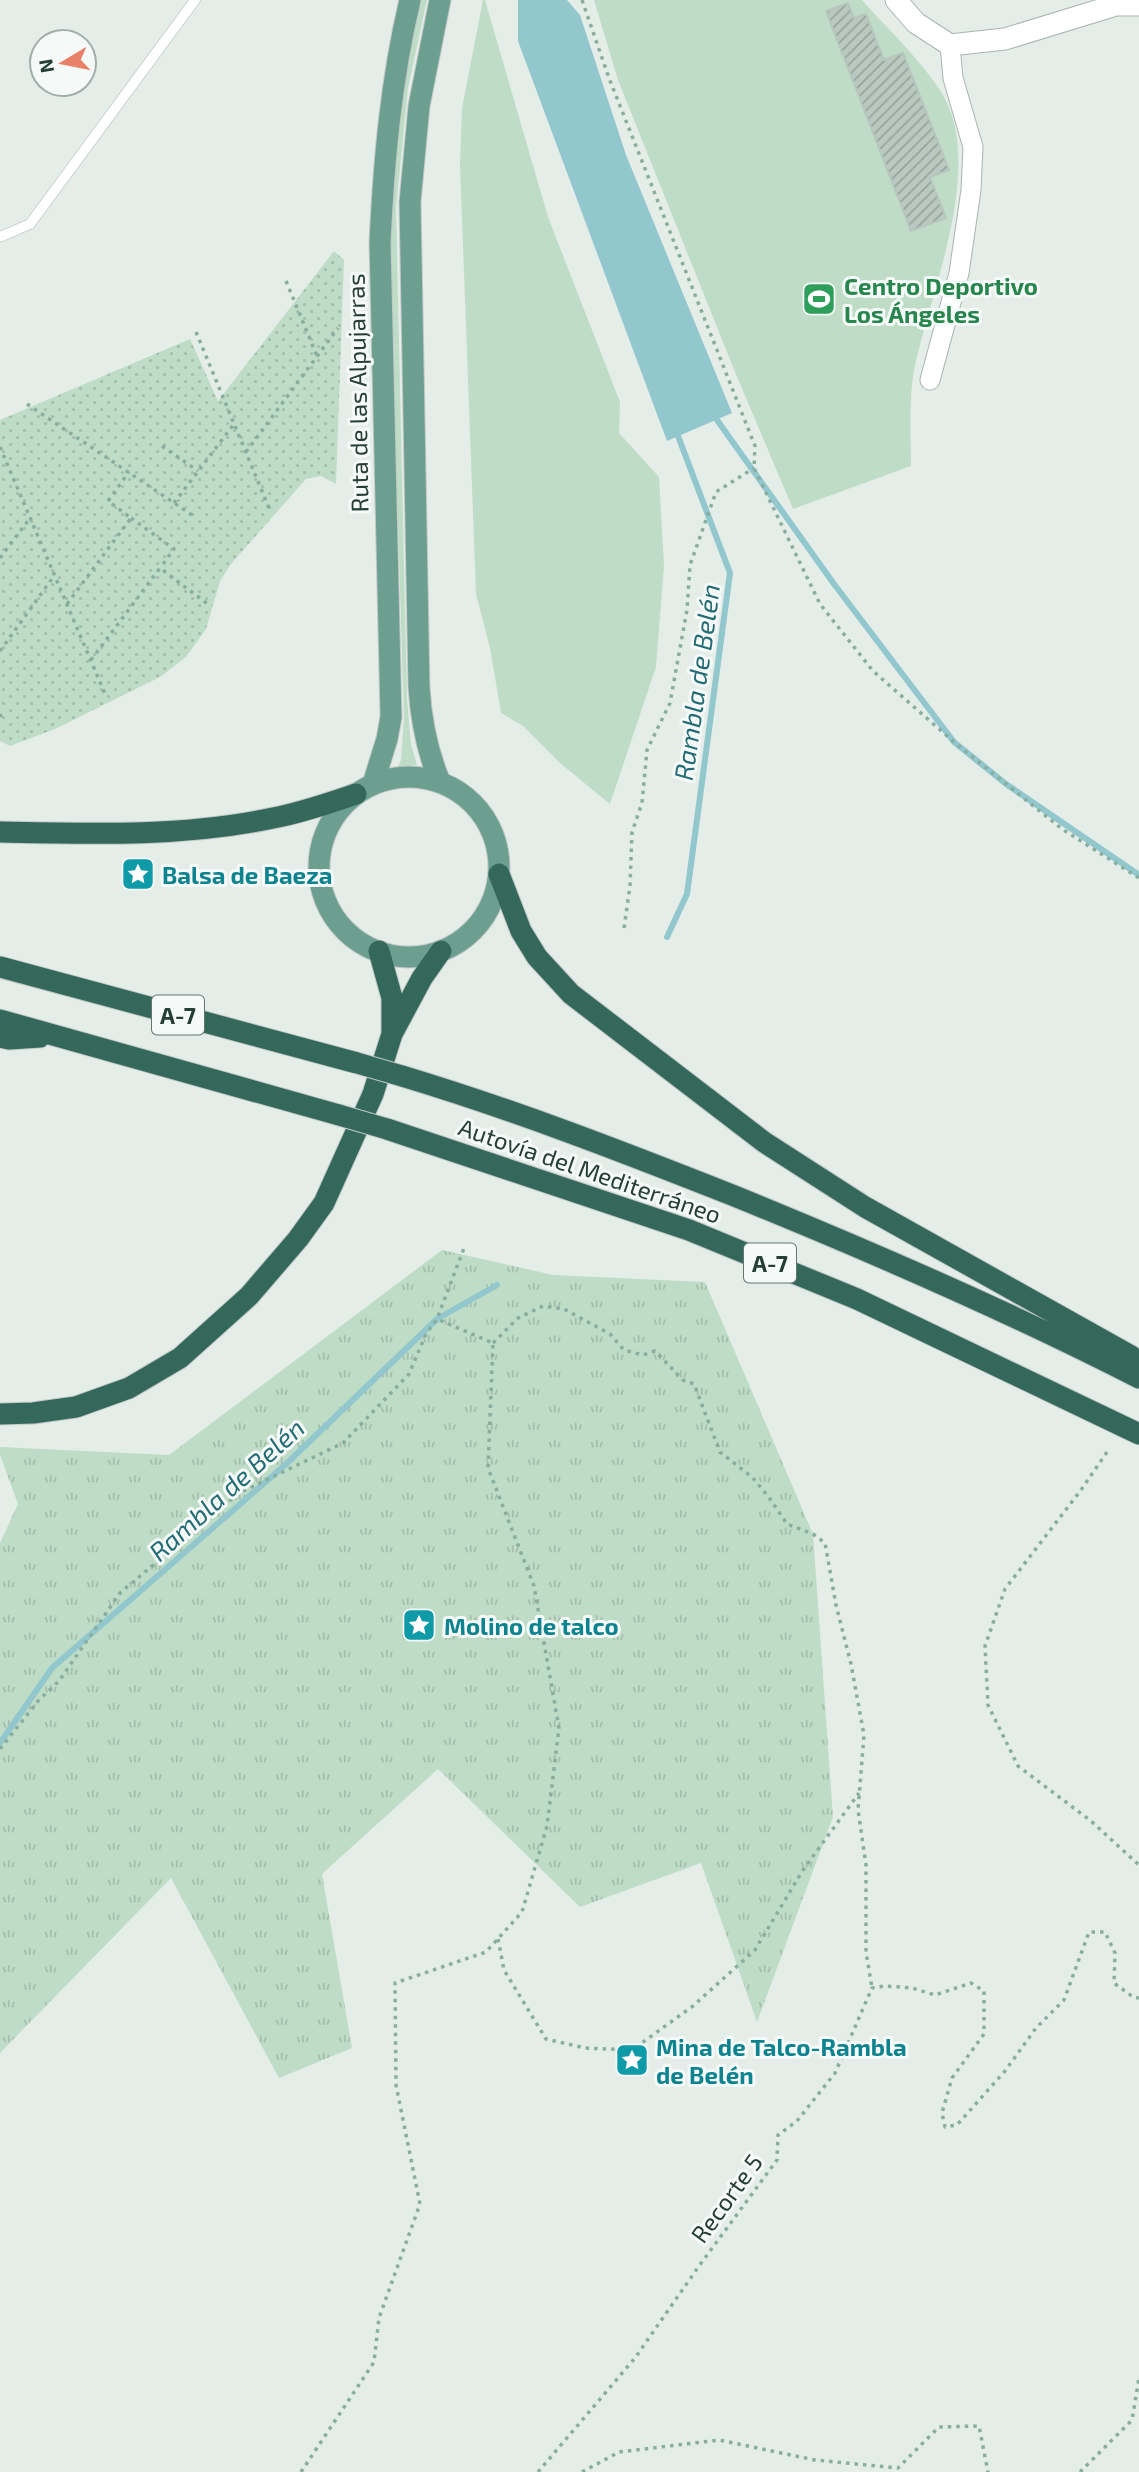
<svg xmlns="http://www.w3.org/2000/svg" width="1139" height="2472" viewBox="0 0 1139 2472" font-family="'Exo 2',sans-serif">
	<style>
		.grass { fill: url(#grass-tufts) }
		.park { fill: url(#park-dots) }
		.garden { fill: #bfdcc6 }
		.water { fill: #91c7cd }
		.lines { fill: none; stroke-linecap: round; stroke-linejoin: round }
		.stream { stroke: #91c7cd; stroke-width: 6 }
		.building { fill: url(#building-hatch); stroke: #b7c6bf; stroke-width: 2 }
		.service-casing { stroke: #a8b5b0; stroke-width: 11 }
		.minor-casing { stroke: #a8b5b0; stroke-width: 21 }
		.tertiary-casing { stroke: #a8b5b0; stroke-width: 23 }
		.primary-casing { stroke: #c2c9c7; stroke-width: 23 }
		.motorway-casing { stroke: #c2c9c7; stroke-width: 23 }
		.path { stroke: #88aea0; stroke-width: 3.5; stroke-dasharray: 3.5 5; stroke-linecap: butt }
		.service { stroke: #fff; stroke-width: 10 }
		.minor { stroke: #fff; stroke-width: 19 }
		.tertiary { stroke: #fff; stroke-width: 21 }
		.primary { stroke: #6d9f90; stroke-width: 21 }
		.motorway { stroke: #33685a; stroke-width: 21 }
		.motorway-bridge-casing { stroke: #c2c9c7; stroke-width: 23; stroke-linecap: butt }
		.motorway-bridge { stroke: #33685a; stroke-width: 21 }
		.labels { text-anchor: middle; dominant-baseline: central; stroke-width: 6; stroke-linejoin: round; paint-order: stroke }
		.shield { fill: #f5f9f7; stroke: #637670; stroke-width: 2 }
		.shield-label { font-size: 23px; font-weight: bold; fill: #253e36 }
		.leisure-label { font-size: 24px; font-weight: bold; fill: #27864d; stroke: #f5f9f7; text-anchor: start }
		.street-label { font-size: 24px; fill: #253e36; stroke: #f5f9f7 }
		.culture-label { font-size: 24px; font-weight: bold; fill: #0d838f; stroke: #f5f9f7; text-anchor: start }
		.water-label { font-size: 26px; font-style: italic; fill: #236c76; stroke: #f5f9f7 }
	</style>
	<defs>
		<pattern id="grass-tufts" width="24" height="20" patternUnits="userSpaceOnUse" patternTransform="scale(1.75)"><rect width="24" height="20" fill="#bfdcc6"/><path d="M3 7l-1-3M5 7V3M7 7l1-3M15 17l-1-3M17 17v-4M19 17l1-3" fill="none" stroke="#a4beab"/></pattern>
		<pattern id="park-dots" width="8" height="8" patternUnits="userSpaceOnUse" patternTransform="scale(1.75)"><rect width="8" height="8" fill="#bfdcc6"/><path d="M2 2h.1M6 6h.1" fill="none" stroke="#a4beab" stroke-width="1.8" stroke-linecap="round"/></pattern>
		<pattern id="building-hatch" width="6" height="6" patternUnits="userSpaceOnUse" patternTransform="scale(1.75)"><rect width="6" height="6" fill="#bac8c2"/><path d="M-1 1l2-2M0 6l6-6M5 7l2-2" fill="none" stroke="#97a49e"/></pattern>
	</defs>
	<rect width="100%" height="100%" fill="#e5ede9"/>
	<path class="grass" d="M442 1250 553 1275 705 1282 813 1534 833 1817 757 2022 701 1863 580 1907 438 1769 322 1874 352 2048 279 2078 171 1878 0 2053V1543L18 1504 0 1455V1447L169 1455Z"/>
	<path class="park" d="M334 251 344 260 336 484 321 476 306 479 231 564 220 581 206 629 186 657 160 677 55 729 10 746 0 741V420L190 339 218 401Z"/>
	<path class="garden" d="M421 0H427L408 88 396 208 407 699 411 744 417 765 398 767 401 760 404 717 390 267 391 184 395 131 412 33Z
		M483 0H485L548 217 620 402 619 433 659 477 664 566 656 667 610 804 560 763 523 726 501 713 490 648 476 594 460 165 462 108Z
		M594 0H862C886 27 933 72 947 103 981 176 930 294 914 370 909 397 911 437 911 466L793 509 735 372 618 80Z"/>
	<path class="water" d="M518 0H567L580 15 626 155 732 413 667 441 518 41Z"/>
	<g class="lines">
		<path class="stream" d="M717 420 834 584 954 742 1006 784 1139 875
			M667 937 687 894 730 573 678 436
			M0 1743 52 1668 285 1465 437 1319 497 1285"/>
	</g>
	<path class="building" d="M848 3 854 18 866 14 884 60 903 53 949 170 930 177 946 218 911 231 826 11Z"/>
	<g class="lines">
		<defs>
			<path id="service" d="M0 237 30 224 195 0"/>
			<path id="minor" d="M930 380 959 273 971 190 973 147 953 78 950 45"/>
			<path id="tertiary" d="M896 0 916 23 950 45 1005 39 1116 5H1139"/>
			<path id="primary" d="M440 0 419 106 410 202 419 687C421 721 427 751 440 782
				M319 867a90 90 0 1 1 180 0a90 90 0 1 1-180 0Z
				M373 784 387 739 391 717 380 242C384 160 391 80 410 0"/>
			<path id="motorway" d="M0 832C90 834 184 837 273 818 301 813 329 803 356 794
				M499 874 521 931 537 957 571 994 764 1142 865 1207 1131 1356 1139 1364
				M379 951 392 998V1031
				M0 967 357 1063
				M0 1020 339 1115
				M0 1037 9 1039 40 1037
				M402 1076C515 1110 623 1152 732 1195 870 1251 1006 1310 1139 1378
				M387 1129 689 1230 857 1299 1139 1434
				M0 1414 33 1413 76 1407 129 1388 180 1358 249 1296 298 1239 324 1203 373 1094 392 1034 422 978 441 951"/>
		</defs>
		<use href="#service" class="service-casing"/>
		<use href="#minor" class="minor-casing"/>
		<use href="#tertiary" class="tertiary-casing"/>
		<use href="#primary" class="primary-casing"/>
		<use href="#motorway" class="motorway-casing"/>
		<path class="path" d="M582 0 609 78 755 446 754 468 820 604 873 671 954 742 1062 829 1139 878
			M286 281 317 356
			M196 332 269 508
			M27 404 192 515
			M162 446 198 471
			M0 447 105 694
			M246 452 338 328
			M174 503 234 424
			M131 518 174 549 161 567
			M0 558 30 518
			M67 604 131 518 108 501 129 472
			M0 651 54 576
			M91 660 160 568 209 605
			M0 714 3 722
			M624 928 630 886 632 832 642 803 647 750 670 703 687 610 690 565 716 492 754 468
			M493 1343 518 1318 543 1306 564 1309 610 1334 624 1350 643 1355 655 1351 683 1380 694 1384 720 1452 752 1477 768 1496 787 1524 813 1534 825 1543 836 1605 851 1664 864 1735 858 1810 866 1865V1952L872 1988
			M1107 1452 1081 1490 1005 1589 985 1646 988 1705 1018 1766 1091 1821 1139 1865
			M0 1749 38 1701 59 1681 120 1593 239 1493 343 1443 409 1374 426 1334 437 1319 464 1248
			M498 1939 504 1970 546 2039 585 2048 632 2050 693 2006 755 1950 803 1870 859 1793
			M301 2472 374 2362 379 2318 420 2204 396 2085 395 1983 486 1952 522 1912 547 1826 559 1728 534 1586 488 1468 493 1343 437 1319
			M538 2472 635 2358 699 2266 777 2160 778 2135 797 2121 835 2073 872 1988 885 1986 912 1988 935 1995 971 1983 984 1991V2034L952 2078 942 2113 945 2127 957 2125 1005 2071 1036 2028 1064 2000 1089 1932H1105L1115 1953 1114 1983 1133 1997 1139 1998
			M582 2472 619 2452 719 2440 815 2460 898 2468 939 2427 979 2426 988 2472
			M1080 2472 1132 2420 1139 2378"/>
		<use href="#service" class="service"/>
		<use href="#minor" class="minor"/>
		<use href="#tertiary" class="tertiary"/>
		<use href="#primary" class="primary"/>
		<use href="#motorway" class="motorway"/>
		<defs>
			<path id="motorway-bridge" d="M357 1063 402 1076
				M339 1115 387 1129"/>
		</defs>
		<use href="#motorway-bridge" class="motorway-bridge-casing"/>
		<use href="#motorway-bridge" class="motorway-bridge"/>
	</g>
	<defs>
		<symbol id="stadium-square" viewBox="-11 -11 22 22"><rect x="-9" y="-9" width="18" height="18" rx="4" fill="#2e9e5b" stroke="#f5f9f7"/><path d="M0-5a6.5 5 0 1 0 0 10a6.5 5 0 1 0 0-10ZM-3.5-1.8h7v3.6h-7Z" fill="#fff"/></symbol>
		<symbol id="sight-square" viewBox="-11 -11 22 22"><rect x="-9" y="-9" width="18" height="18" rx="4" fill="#0f9aa8" stroke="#f5f9f7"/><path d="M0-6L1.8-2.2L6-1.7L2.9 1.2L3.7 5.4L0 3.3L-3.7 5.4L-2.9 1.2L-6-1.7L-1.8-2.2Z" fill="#fff"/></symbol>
	</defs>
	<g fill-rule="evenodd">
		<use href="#stadium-square" x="800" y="280" width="38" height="38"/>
		<use href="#sight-square" x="119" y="855" width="38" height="38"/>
		<use href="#sight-square" x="400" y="1606" width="38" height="38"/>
		<use href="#sight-square" x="613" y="2041" width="38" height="38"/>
	</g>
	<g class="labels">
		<g class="shield">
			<rect x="152" y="995.5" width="52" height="39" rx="5"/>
			<rect x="744" y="1243.5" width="52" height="39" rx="5"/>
		</g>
		<g class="shield-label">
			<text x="178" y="1015">A-7</text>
			<text x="770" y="1263">A-7</text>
		</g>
		<g class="leisure-label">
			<text x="844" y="285">Centro Deportivo<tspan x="844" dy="28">Los Ángeles</tspan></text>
		</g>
		<g class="street-label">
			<text transform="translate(357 393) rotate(-91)">Ruta de las Alpujarras</text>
			<text transform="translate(590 1170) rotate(19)">Autovía del Mediterráneo</text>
			<text transform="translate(726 2198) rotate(-54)">Recorte 5</text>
		</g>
		<g class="culture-label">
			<text x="162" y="874">Balsa de Baeza</text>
			<text x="444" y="1625">Molino de talco</text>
			<text x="656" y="2046">Mina de Talco-Rambla<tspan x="656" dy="28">de Belén</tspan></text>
		</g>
		<g class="water-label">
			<text transform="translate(696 682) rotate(-82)">Rambla de Belén</text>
			<text transform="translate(226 1489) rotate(-42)">Rambla de Belén</text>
		</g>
	</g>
	<g transform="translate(63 63) rotate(260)"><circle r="33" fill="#f5f9f7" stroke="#a2aeaa" stroke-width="2"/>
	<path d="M0-5L12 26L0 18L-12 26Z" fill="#e88168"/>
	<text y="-10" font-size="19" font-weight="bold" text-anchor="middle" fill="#253e36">N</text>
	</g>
</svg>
